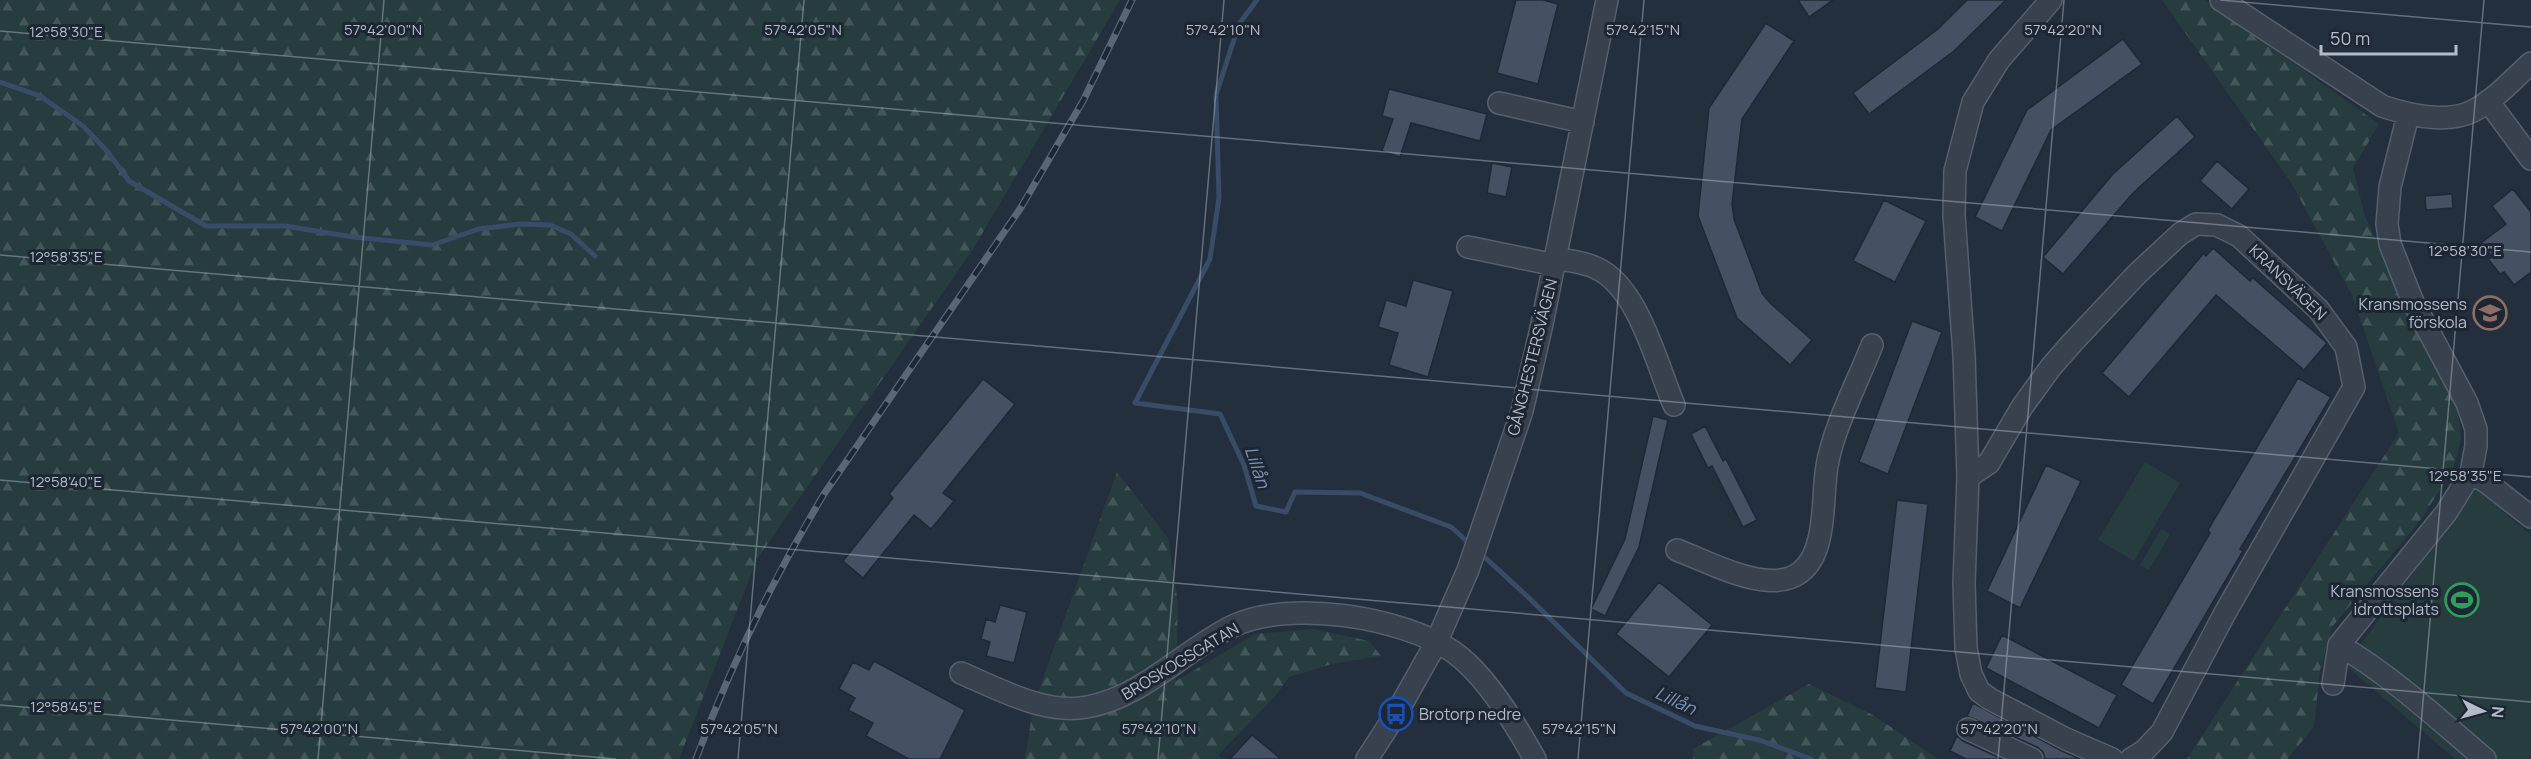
<svg xmlns="http://www.w3.org/2000/svg" width="2531" height="759" viewBox="0 0 2531 759" font-family="Manrope,sans-serif">
	<style>
		.grass { fill: #263c3f }
		.forest { fill: url(#forest-firs) }
		.lines { fill: none; stroke-linecap: round; stroke-linejoin: round }
		.stream { stroke: #394c67; stroke-width: 5 }
		.building { fill: #455162; stroke: #1f2835; stroke-width: 1.5 }
		.minor-casing { stroke: #565f6c; stroke-width: 24 }
		.minor { stroke: #38414e; stroke-width: 21 }
		.rail-casing { stroke: #5a6575; stroke-width: 7 }
		.rail { stroke: #1d2633; stroke-width: 4.5; stroke-dasharray: 14; stroke-linecap: butt }
		.ticks { fill: none; stroke: #b4bcc9; stroke-width: 1.5; stroke-opacity: 0.45 }
		.labels { text-anchor: middle; dominant-baseline: central; stroke-width: 6; stroke-linejoin: round; paint-order: stroke }
		.street-label { font-size: 16px; fill: #b4bcc9; stroke: #1d2633 }
		.poi-label { font-size: 16px; fill: #b4bcc9; stroke: #1d2633; text-anchor: end }
		.water-label { font-size: 18px; font-style: italic; fill: #7c92b1; stroke: #1d2633 }
		.ticks-label { font-size: 15px; text-anchor: middle; fill: #b4bcc9; stroke: #1d2633; stroke-width: 6; stroke-linejoin: round; paint-order: stroke }
	</style>
	<defs>
		<pattern id="forest-firs" width="22" height="20" patternUnits="userSpaceOnUse" patternTransform="scale(1.5)"><rect width="22" height="20" fill="#263c3f"/><path d="M5 1l3.5 6h-7zM16 11l3.5 6h-7z" fill="#435659"/></pattern>
	</defs>
	<rect width="100%" height="100%" fill="#242f3e"/>
	<path class="grass" d="M2145 462 2180 483 2134 561 2098 540Z
		M2476 489 2531 535V759H2455L2345 665Z
		M2161 529 2170 534 2149 570 2140 565Z"/>
	<path class="forest" d="M0 0H1120L973 249 757 559 679 759H0Z
		M2162 0H2204L2379 124 2353 168 2365 217 2457 405 2461 439 2453 469 2422 518 2332 627 2320 670 2314 727 2287 759H2187L2399 433 2352 295 2292 184Z
		M1117 472 1168 538 1178 604 1176 681 1255 634 1314 629 1369 641 1381 656 1332 664 1289 677 1277 694 1218 755 1222 759H1025L1033 708 1040 687Z
		M1809 684 1873 715 1938 759H1693V749Z"/>
	<g class="lines">
		<path class="stream" d="M1257 0 1239 24 1216 95 1219 198 1210 259 1135 403 1220 414 1244 465 1256 506 1286 512 1295 492 1360 493 1451 527 1470 544
			M0 82 40 96 83 126 107 151 129 181 206 226H285L353 237 432 245 479 229 521 224 550 225 571 234 595 256
			M1479 552 1528 597 1626 693 1695 726 1759 740 1811 759"/>
	</g>
	<path class="building" d="M1516 0H1543L1558 4 1538 84 1497 73Z
		M1798 0H1833L1809 17Z
		M1967 0H2006L1954 51 1869 114 1853 93 1938 29Z
		M1766 23 1794 41 1742 119 1732 204 1734 219 1762 293 1770 303 1812 340 1790 365 1737 318 1698 216 1709 108Z
		M2123 39 2142 64 2051 130 2002 231 1975 217 2027 110Z
		M1389 89 1487 114 1480 141 1411 123 1400 157 1382 151 1393 119 1382 116Z
		M2177 116 2195 137 2133 193 2063 274 2043 257 2113 174Z
		M2217 161 2249 189 2232 209 2200 181Z
		M1492 163 1512 167 1506 197 1487 193Z
		M2513 189 2531 212V272L2514 285 2504 272 2500 274 2488 259 2492 257 2481 243 2506 224 2492 206Z
		M2452 194 2453 208 2426 210 2425 196Z
		M1884 200 1926 221 1895 282 1853 261Z
		M2213 248 2250 281 2253 278 2327 343 2304 370 2216 295 2129 397 2102 373 2203 254 2206 256Z
		M1413 280 1453 291 1428 377 1389 365 1398 333 1378 327 1386 300 1406 306Z
		M1912 321 1942 332 1888 474 1859 462Z
		M2298 378 2331 397 2240 549 2243 551 2153 704 2121 685 2210 533 2208 530Z
		M983 379 1015 404 943 493 954 501 931 529 914 515 863 578 843 561 893 498 889 494Z
		M1653 416 1668 420 1639 547 1605 616 1591 609 1625 539Z
		M1705 426 1723 461 1726 459 1757 520 1743 527 1712 466 1708 468 1691 434Z
		M2046 465 2081 481 2020 608 1987 591Z
		M1897 500 1928 504 1906 692 1875 688Z
		M1659 582 1712 625 1669 677 1616 634Z
		M1000 605 1027 612 1014 663 986 656 990 642 981 639 986 619 995 622Z
		M2002 635 2117 695 2099 728 1986 668Z
		M874 661 965 710 940 759H909L866 736 873 723 848 710 855 698 839 689 853 662 869 670Z
		M1973 703 2060 750 2080 759H2045L2043 752 2037 747 1967 716Z
		M1252 735 1281 759H1230Z
		M1957 736 1963 741 2002 759H1966L1950 751Z"/>
	<g class="lines">
		<defs>
			<path id="minor" d="M2051 0 1999 60 1973 102 1955 171 1954 215 1964 355 1968 477 1964 583 1966 648 1971 674 1979 691 1990 699 2066 739 2112 759
				M2221 0 2382 106C2408 115 2447 124 2473 111 2495 100 2513 79 2531 63
				M2488 101 2531 159
				M1499 103 1583 122
				M1468 247 1555 265
				M1556 258C1569 261 1585 262 1596 268 1638 286 1657 365 1674 405
				M2471 473 2486 482 2531 517
				M1968 477 1989 463 2022 407 2051 367 2072 343 2137 274 2180 234 2196 224 2217 225 2239 236 2318 309 2346 347 2354 387 2225 613 2162 732 2144 751 2131 759
				M1677 550C1724 568 1802 614 1819 539 1825 515 1823 490 1827 466 1833 429 1858 381 1872 345
				M2339 645C2392 676 2439 720 2485 759
				M961 673C999 689 1045 715 1087 707 1143 697 1184 650 1233 626 1290 599 1401 617 1452 651 1485 673 1516 725 1535 759
				M2333 684 2339 645 2446 513 2471 473 2476 446V429L2467 403 2412 300 2390 244 2387 224 2390 187 2408 115
				M1968 729 2032 759
				M1367 759 1396 714 1436 643 1468 570 1522 411 1542 324 1607 0"/>
		</defs>
		<use href="#minor" class="minor-casing"/>
		<use href="#minor" class="minor"/>
		<defs>
			<path id="rail" d="M696 759C730 666 773 579 824 494L1020 209 1083 101 1132 0"/>
		</defs>
		<use href="#rail" class="rail-casing"/>
		<use href="#rail" class="rail"/>
	</g>
	<path class="ticks" d="M2220 0 2531 27M0 31 2531 252M0 255 2531 477M0 480 2531 702M0 705 616 759M318 759 384 0M738 759 804 0M1158 759 1224 0M1578 759 1644 0M1998 759 2064 0M2418 759 2484 0"/>
	<defs>
		<symbol id="school-ring" viewBox="-11 -11 22 22"><circle r="9.5" fill="#1d2633" stroke="#8d6e63" stroke-width="1.5"/><path d="M0-5L7-2L0 1L-7-2ZM-4 1L0 2.5L4 1V4Q0 6-4 4Z" fill="#8d6e63"/></symbol>
		<symbol id="stadium-ring" viewBox="-11 -11 22 22"><circle r="9.5" fill="#1d2633" stroke="#2e9e5b" stroke-width="1.5"/><path d="M0-5a6.5 5 0 1 0 0 10a6.5 5 0 1 0 0-10ZM-3.5-1.8h7v3.6h-7Z" fill="#2e9e5b"/></symbol>
		<symbol id="bus-ring" viewBox="-11 -11 22 22"><circle r="9.5" fill="#1d2633" stroke="#1a4fb4" stroke-width="1.5"/><path d="M-5-6H5V4H4V6H2V4H-2V6H-4V4H-5ZM-3.5-4V0h7V-4ZM-3.5 1.2v1.5H-2V1.2ZM2 1.2v1.5H3.5V1.2Z" fill="#1a4fb4"/></symbol>
	</defs>
	<g fill-rule="evenodd">
		<use href="#school-ring" x="2471" y="294" width="38" height="38"/>
		<use href="#stadium-ring" x="2443" y="581" width="38" height="38"/>
		<use href="#bus-ring" x="1377" y="695" width="38" height="38"/>
	</g>
	<g class="labels">
		<g class="street-label">
			<text transform="translate(2288 282) rotate(44)">KRANSVÄGEN</text>
			<text transform="translate(1532 357) rotate(-76)">GÅNGHESTERSVÄGEN</text>
			<text transform="translate(1180 661) rotate(-31)">BROSKOGSGATAN</text>
		</g>
		<g class="poi-label">
			<text x="2467" y="304">Kransmossens<tspan x="2467" dy="18">förskola</tspan></text>
			<text x="2439" y="591">Kransmossens<tspan x="2439" dy="18">idrottsplats</tspan></text>
			<text x="1419" y="714" text-anchor="start">Brotorp nedre</text>
		</g>
		<g class="water-label">
			<text transform="translate(1258 467) rotate(71)">Lillån</text>
			<text transform="translate(1676 700) rotate(25)">Lillån</text>
		</g>
	</g>
	<g class="ticks-label">
		<text x="383" y="35">57°42'00"N</text>
		<text x="803" y="35">57°42'05"N</text>
		<text x="1223" y="35">57°42'10"N</text>
		<text x="1643" y="35">57°42'15"N</text>
		<text x="2063" y="35">57°42'20"N</text>
		<text x="66" y="37">12°58'30"E</text>
		<text x="2465" y="256">12°58'30"E</text>
		<text x="66" y="262">12°58'35"E</text>
		<text x="2465" y="481">12°58'35"E</text>
		<text x="66" y="487">12°58'40"E</text>
		<text x="66" y="712">12°58'45"E</text>
		<text x="319" y="734">57°42'00"N</text>
		<text x="739" y="734">57°42'05"N</text>
		<text x="1159" y="734">57°42'10"N</text>
		<text x="1579" y="734">57°42'15"N</text>
		<text x="1999" y="734">57°42'20"N</text>
	</g>
	<g transform="translate(2483 711) rotate(95)" stroke="#1d2633" stroke-width="4.5" paint-order="stroke">
	<path d="M0-4.5L10 22L0 15L-10 22Z" fill="#b4bcc9"/>
	<text y="-9" font-size="16" font-weight="bold" text-anchor="middle" fill="#b4bcc9">N</text>
	</g>
	<path d="M2321 45v9h135v-9" fill="none" stroke="#b4bcc9" stroke-width="3"/>
	<text x="2330" y="45" font-size="18" fill="#b4bcc9" stroke="#1d2633" stroke-width="4.5" paint-order="stroke">50 m</text>
</svg>
